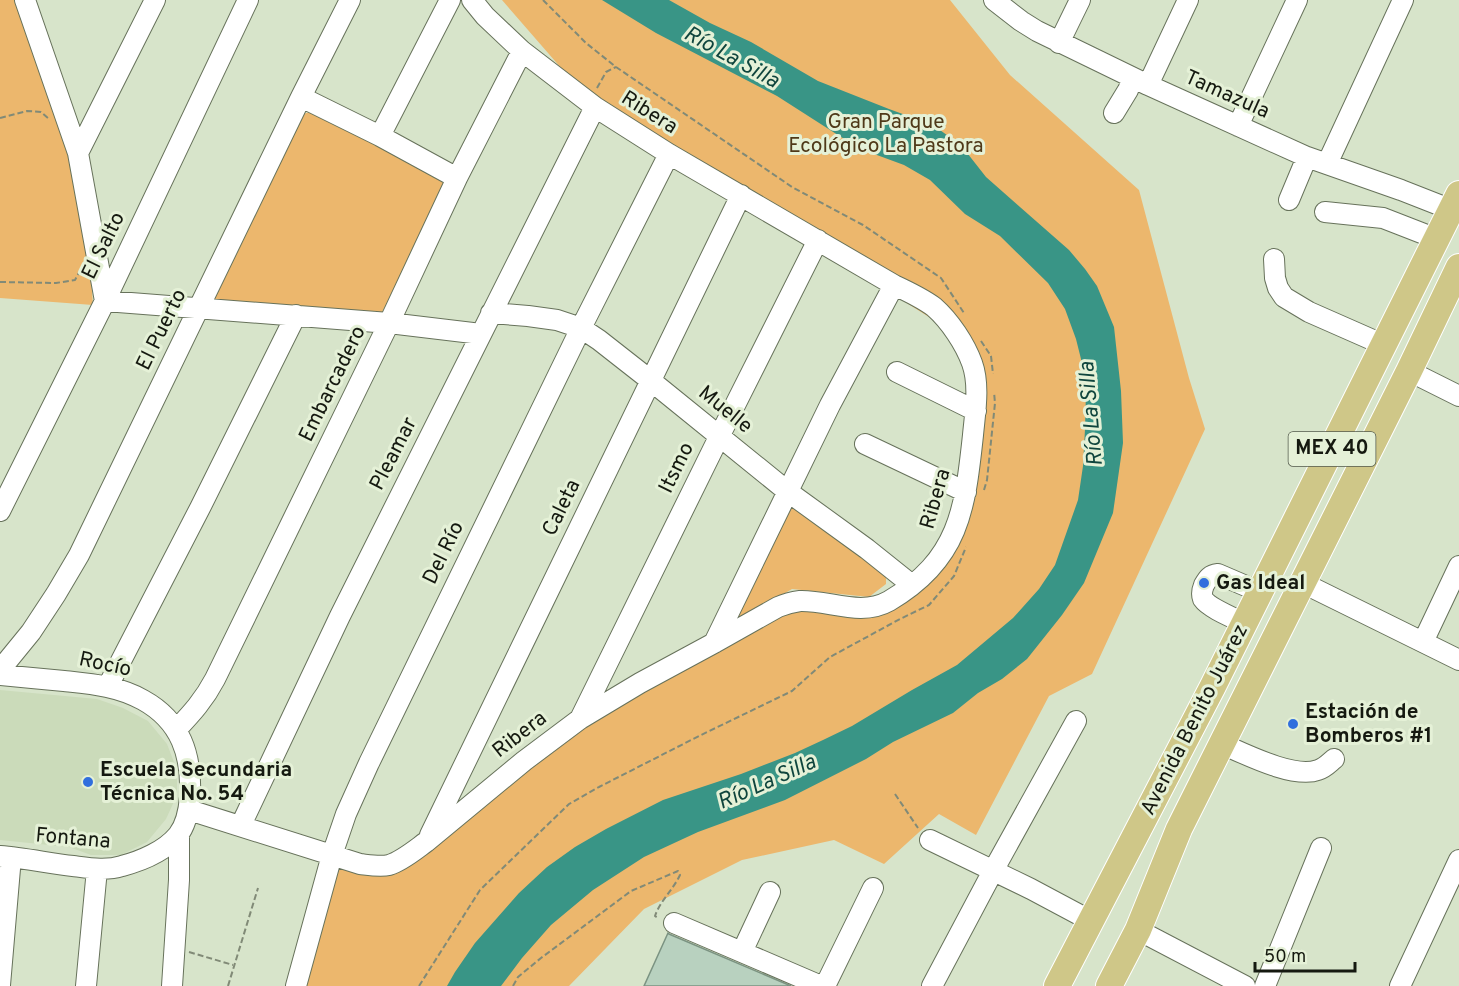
<svg xmlns="http://www.w3.org/2000/svg" width="1459" height="986" viewBox="0 0 1459 986" font-family="Overpass,sans-serif">
	<style>
		.built { fill: #cbdbba }
		.green { fill: #ecb76d }
		.water { fill: #399586 }
		.building { fill: #b8d1bf; stroke: #7b9382; stroke-width: 1.5 }
		.lines { fill: none; stroke-linecap: round; stroke-linejoin: round }
		.minor-casing { stroke: #67725b; stroke-width: 22 }
		.major-casing { stroke: #fff; stroke-width: 28 }
		.path { stroke: #818a77; stroke-width: 2; stroke-dasharray: 6 3; stroke-linecap: butt }
		.minor { stroke: #fff; stroke-width: 20 }
		.major { stroke: #cfc788; stroke-width: 26 }
		.poi-dot { fill: #316fdd; stroke: #e5f1d7; stroke-width: 2 }
		.labels { text-anchor: middle; dominant-baseline: central; stroke-width: 6; stroke-linejoin: round; paint-order: stroke }
		.shield { fill: #e5f1d7; stroke: #535a4c; stroke-width: 1.5 }
		.shield-label { font-size: 20px; font-weight: bold; fill: #151910 }
		.street-label { font-size: 21px; fill: #151910; stroke: #e5f1d7 }
		.park-label { font-size: 21px; fill: #4f3919; stroke: #e5f1d7 }
		.poi-label { font-size: 21px; font-weight: bold; fill: #151910; stroke: #e5f1d7; text-anchor: start }
		.water-label { font-size: 22px; font-style: italic; fill: #0f453d; stroke: #e5f1d7 }
	</style>
	<rect width="100%" height="100%" fill="#d7e4ca"/>
	<path class="built" d="M0 690 97 699 123 708 148 721 167 744 177 770V795L166 819 147 842 121 855H91L69 847 0 840Z"/>
	<path class="green" d="M0 0H16L85 197 93 305 0 298Z
		M502 0H950L1010 75 1139 190 1189 378 1205 429 1092 674 1049 696 976 835 939 814 884 864 834 840 742 860 644 909 569 986H296L332 855 389 865 524 761 778 607H850L928 580 944 568 966 492 976 411 956 334 595 107Z
		M310 112 443 178 447 187 380 316 210 301 303 114Z
		M794 504 886 576V584L869 597 792 589 743 618 739 617 736 614 785 506Z"/>
	<path class="water" d="M602 0H669L710 23 751 42 818 81 889 109 933 125 951 138 964 149 986 177 1069 250 1085 269 1097 286 1114 327 1121 391 1123 443 1113 513 1084 583 1062 615 1027 659 1002 679 978 693 953 713 893 742 866 759 785 800 698 832 644 857 593 890 551 925 522 958 501 986H447L455 972 475 943 519 893 547 867 575 847 606 829 663 800 741 774 795 753 823 740 852 726 912 690 957 665 1013 618 1039 589 1055 565 1078 500 1083 466 1085 429 1086 391 1083 367 1076 339 1065 309 1048 283 1000 236 965 214 930 180 904 165 866 151 841 137 777 96 656 33Z"/>
	<path class="building" d="M668 933 669 934 791 986H644Z"/>
	<g class="lines">
		<defs>
			<path id="minor" d="M25 0 78 153 105 301 389 323 481 334
				M994 0 1021 21 1037 31 1148 85 1307 157 1401 190 1452 210
				M1059 43 1080 0
				M1148 85 1188 0
				M301 97 380 136 457 178
				M1114 113 1128 90 1133 78
				M1238 126 1297 0
				M380 136 450 0
				M78 153 155 0
				M1327 164 1403 0
				M1289 200 1307 157
				M1325 212 1383 218 1437 239
				M1274 259 1275 278 1278 288 1284 297 1309 312 1384 345
				M491 313 528 316 557 320 581 328 599 340 650 380 787 491 867 549 912 585
				M1409 371 1459 396
				M897 372 976 411
				M865 444 966 492
				M0 511 105 301 248 0
				M1303 583 1459 660
				M1244 623C1234 618 1209 608 1203 599 1201 594 1202 590 1204 585 1208 578 1210 575 1218 574L1260 592
				M1423 642 1459 566
				M714 643 830 405 894 285
				M0 670 31 632 56 594 79 555 301 97 350 0
				M0 675C21 677 43 679 64 681 92 684 118 686 143 700 181 721 192 755 190 797 189 809 186 825 178 835 165 851 141 861 122 866 106 871 89 868 73 866 48 863 24 858 0 856
				M108 686 200 508 296 315
				M580 719 719 437 818 240
				M176 730C192 713 204 700 215 679L389 323 457 178 522 51
				M1222 744C1245 754 1294 779 1318 770 1325 768 1329 763 1334 759
				M189 810 360 864C369 865 380 867 389 865 402 861 415 850 426 842L524 761 580 719 640 683 714 643 778 607C785 604 792 602 800 601 829 600 861 617 889 601 959 560 965 510 973 435 975 413 980 385 972 363 965 344 950 321 934 307 922 298 907 291 894 285L669 154 595 107 522 51 485 16 472 0
				M241 825 340 616 595 107
				M430 835 741 195
				M930 840 1031 889 1091 921
				M674 923 821 986
				M1138 930 1245 986
				M742 952 770 892
				M0 985 11 857
				M86 986 97 869
				M172 986 179 880V834
				M296 986 332 855 346 814 369 763 581 328 669 154
				M825 986 873 888
				M932 986 993 871 1076 721
				M1265 986 1321 848
				M1400 986 1459 860"/>
			<path id="major" d="M1057 986 1212 688 1459 194
				M1109 986 1138 930 1179 829 1409 371 1459 267"/>
		</defs>
		<use href="#minor" class="minor-casing"/>
		<use href="#major" class="major-casing"/>
		<path class="path" d="M543 0 586 43 616 67 792 187 863 225 941 278 964 313
			M597 88 606 72 616 67
			M0 118 27 111 41 112 48 118
			M0 282 56 283 75 280 82 267
			M981 341 991 356 993 374
			M984 490 987 480 995 403 994 392
			M895 794 918 828
			M189 952 233 965
			M228 986 258 888
			M419 986 480 890 569 804 599 787 699 736 792 691 830 657 900 619 929 605 954 576 966 547
			M513 986 518 977 541 958 631 891 678 871 680 875C673 890 660 901 655 916L658 918"/>
		<use href="#minor" class="minor"/>
		<use href="#major" class="major"/>
	</g>
	<g class="poi-dot">
		<circle cx="1204" cy="583" r="6"/>
		<circle cx="1293" cy="724" r="6"/>
		<circle cx="88" cy="782" r="6"/>
	</g>
	<g class="labels">
		<rect class="shield" x="1288.5" y="432" width="87" height="34" rx="4.5"/>
		<g class="shield-label">
			<text x="1332" y="449">MEX 40</text>
		</g>
		<g class="street-label">
			<text transform="translate(1227 95) rotate(24)">Tamazula</text>
			<text transform="translate(649 113) rotate(32)">Ribera</text>
			<text transform="translate(104 246) rotate(-64)">El Salto</text>
			<text transform="translate(162 330) rotate(-64)">El Puerto</text>
			<text transform="translate(333 384) rotate(-64)">Embarcadero</text>
			<text transform="translate(725 410) rotate(39)">Muelle</text>
			<text transform="translate(394 454) rotate(-63)">Pleamar</text>
			<text transform="translate(677 468) rotate(-64)">Itsmo</text>
			<text transform="translate(936 499) rotate(-74)">Ribera</text>
			<text transform="translate(562 508) rotate(-64)">Caleta</text>
			<text transform="translate(444 553) rotate(-64)">Del Río</text>
			<text transform="translate(105 665) rotate(12)">Rocío</text>
			<text transform="translate(1195 720) rotate(-63)">Avenida Benito Juárez</text>
			<text transform="translate(520 735) rotate(-38)">Ribera</text>
			<text transform="translate(73 839) rotate(5)">Fontana</text>
		</g>
		<g class="park-label">
			<text x="886" y="122">Gran Parque<tspan x="886" dy="24">Ecológico La Pastora</tspan></text>
		</g>
		<g class="poi-label">
			<text x="1216" y="583">Gas Ideal</text>
			<text x="1305" y="712">Estación de<tspan x="1305" dy="24">Bomberos #1</tspan></text>
			<text x="100" y="770">Escuela Secundaria<tspan x="100" dy="24">Técnica No. 54</tspan></text>
		</g>
		<g class="water-label">
			<text transform="translate(731 58) rotate(29)">Río La Silla</text>
			<text transform="translate(1092 414) rotate(-95)">Río La Silla</text>
			<text transform="translate(767 783) rotate(-24)">Río La Silla</text>
		</g>
	</g>
	<path d="M1255 962v9h100v-9" fill="none" stroke="#151910" stroke-width="3"/>
	<text x="1264" y="962" font-size="18" fill="#151910" stroke="#e5f1d7" stroke-width="4.5" paint-order="stroke">50 m</text>
</svg>
